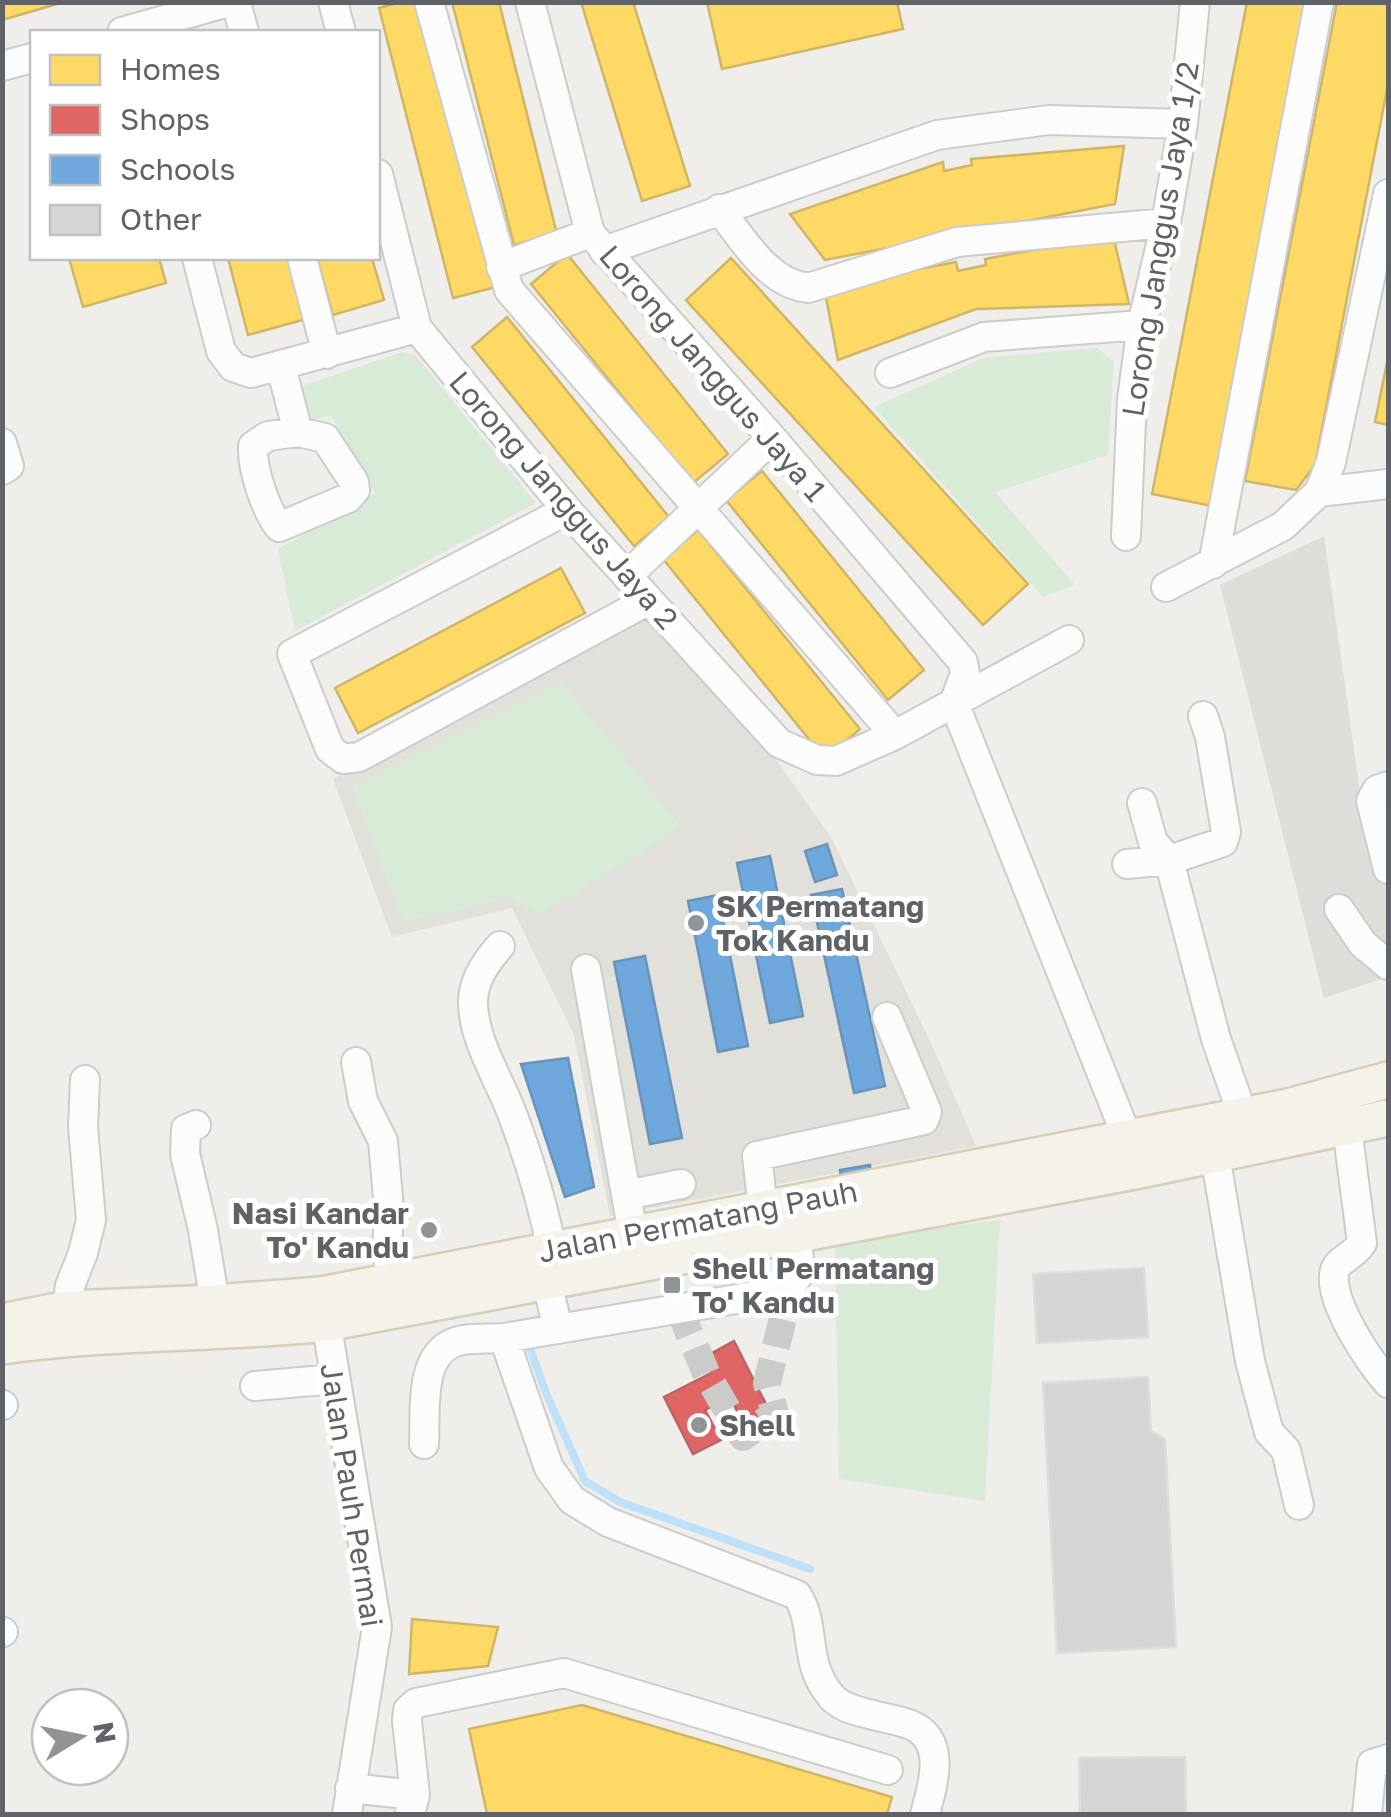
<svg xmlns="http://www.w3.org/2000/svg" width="1391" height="1817" viewBox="0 0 1391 1817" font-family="'Golos Text',sans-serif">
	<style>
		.industrial { fill: #dfddda }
		.education { fill: #e2e0da }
		.green { fill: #d8ebd6 }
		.homes { fill: #ffd966; stroke: #cfb667; stroke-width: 2.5 }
		.shops { fill: #e06666; stroke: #b96567; stroke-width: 2.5 }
		.schools { fill: #6fa8dc; stroke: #6a93b9; stroke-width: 2.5 }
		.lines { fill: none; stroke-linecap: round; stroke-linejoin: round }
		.stream { stroke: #bfe0f9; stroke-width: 8 }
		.building { fill: #d6d5d3; stroke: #deddd9; stroke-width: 2.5 }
		.minor-tunnel { stroke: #cbcbca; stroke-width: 28; stroke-dasharray: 28 14; stroke-linecap: butt }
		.minor-casing { stroke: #cbcccc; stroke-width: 32 }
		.major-casing { stroke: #d7ceb8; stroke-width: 40 }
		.minor { stroke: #fdfcfc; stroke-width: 28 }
		.major { stroke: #f4f2e9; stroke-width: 35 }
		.poi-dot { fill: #919496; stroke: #fff; stroke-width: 4 }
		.labels { text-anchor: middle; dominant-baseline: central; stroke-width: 10; stroke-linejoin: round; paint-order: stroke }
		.street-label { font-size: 30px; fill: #5f6368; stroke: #fff }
		.poi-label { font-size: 30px; font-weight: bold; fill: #5f6368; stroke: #fff; text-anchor: start }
	</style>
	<rect width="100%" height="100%" fill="#efeeea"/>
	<path class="industrial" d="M1324 536 1361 800 1388 893V977L1324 998 1220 585Z"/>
	<path class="education" d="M644 613 777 761 831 837 933 1047 976 1146 610 1216 574 1035 512 908 392 937 333 779Z"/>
	<path class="green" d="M1097 348 1114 362 1108 455 995 492 1075 585 1043 597 874 407 983 358Z
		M402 352 416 356 536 503 295 631 278 549 375 493 331 415 306 422 296 388Z
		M562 681 682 827 541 915 508 899 403 922 352 786Z
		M1000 1220 985 1501 839 1479 835 1241Z"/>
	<path class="homes" d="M2 2H64L2 20Z
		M401 2H424L496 287 453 298 379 8Z
		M452 2H499L557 234 514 245Z
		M581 2H633L690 186 642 201Z
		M707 2H897L903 29 722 69Z
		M1247 2H1314L1217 507 1152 494Z
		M1337 2H1388V84L1315 465 1296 490 1245 481Z
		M1124 146 1115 204 825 260 790 214 943 162 944 171 972 165 971 159Z
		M1113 235 1129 304 976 309 838 360 824 287 956 262 958 271 986 265 985 259Z
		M567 254 728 454 693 483 531 284Z
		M69 258H159L166 283 83 307Z
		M228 258H290L306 319 248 335Z
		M317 258H372L384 300 333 315Z
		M731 258 1028 584 983 625 686 300Z
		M507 317 669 517 634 546 472 347Z
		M1388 357V425L1375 422Z
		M762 471 924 670 888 700 726 500Z
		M698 530 860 729 825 759 663 559Z
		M561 568 585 613 358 733 335 688Z
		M412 1619 498 1627 488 1666 409 1674Z
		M582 1705 892 1797 887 1814H487L469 1729Z"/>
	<path class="shops" d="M734 1341 770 1412 744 1425 730 1397 705 1410 721 1440 693 1454 664 1397 711 1373 703 1358Z"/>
	<path class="schools" d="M827 844 837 875 815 882 805 851Z
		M770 856 803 1016 770 1023 737 863Z
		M842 889 885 1086 854 1093 811 895Z
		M718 895 748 1046 718 1052 688 901Z
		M645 956 682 1138 650 1144 614 962Z
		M568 1058 594 1187 565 1197 521 1064Z
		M870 1165 871 1174 841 1179 840 1170Z"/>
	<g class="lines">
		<path class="stream" d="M531 1351 546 1393 585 1481 620 1502 810 1569"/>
	</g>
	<path class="building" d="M1144 1268 1148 1337 1037 1343 1033 1274Z
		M1148 1377 1151 1431 1165 1439 1176 1647 1057 1653 1043 1383Z
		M1185 1757 1186 1814H1080L1079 1758Z"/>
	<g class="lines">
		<path class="minor-tunnel" d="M679 1309 707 1375 743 1437 775 1414 767 1383 790 1290"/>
		<defs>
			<path id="minor" d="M236 2 244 32
				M333 2 341 32
				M429 2 509 290 895 735
				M530 2 590 233 772 438 963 662 965 674 954 703 1135 1157
				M122 32 228 2
				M2 66 32 58
				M378 174 417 328 567 510 779 743 817 760 836 761 895 735 1069 640
				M719 209C744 240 767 283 808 288L957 242 1166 223
				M604 251 937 135 1049 120 1183 124
				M197 258 221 351 233 367 251 373 417 328
				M302 258 327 354
				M501 267 590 233
				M281 367 298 432
				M890 373 984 337 1142 325
				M298 432 325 438 354 482 355 490 348 498 279 527C265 508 252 470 253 446L268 436Z
				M2 443 9 466 2 470
				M1319 492 1388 484
				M567 510 292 654 330 749 343 759 359 757 649 600
				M1126 536 1132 399 1142 325 1166 223 1183 124 1195 2
				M1213 564 1319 2
				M627 576 772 438
				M1166 587 1283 526 1319 492 1331 462 1388 194
				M1388 786 1377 790 1371 801 1388 869
				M1142 803 1153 842 1169 860 1216 1039 1243 1116
				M1127 864 1169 860 1223 842 1226 832 1210 737 1203 716
				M1339 909 1363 944 1388 965
				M500 946C487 961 474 978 473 1000 472 1039 500 1080 513 1116 529 1159 543 1205 552 1250
				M586 969 633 1234
				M356 1062 363 1101 383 1141 389 1209 387 1253 392 1281
				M196 1125 186 1129 185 1154 203 1230 215 1303
				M1347 1128 1362 1243C1355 1255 1338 1260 1335 1270 1326 1299 1370 1362 1388 1383
				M1215 1155 1250 1361 1269 1432 1286 1450 1299 1505
				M626 1195 681 1184
				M763 1209 757 1156 924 1120 927 1112 887 1017
				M547 1282 558 1329
				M323 1303 377 1627 347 1814
				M67 1309 70 1286 83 1253 91 1220 83 1127 85 1080
				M504 1338 549 1468 572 1500 608 1522 797 1595C817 1626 802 1662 831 1696 839 1706 853 1710 865 1713 881 1718 904 1720 917 1728 946 1746 932 1788 925 1814
				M255 1386 335 1379
				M2 1405H3
				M424 1444C426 1409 417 1348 463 1340 476 1338 490 1339 504 1338L790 1290 801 1269 791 1214
				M2 1632H3
				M350 1788 415 1795 410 1814
				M415 1795 407 1721 408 1710 416 1703 564 1673 888 1770
				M1367 1814 1372 1764 1388 1759"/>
			<path id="major" d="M2 1322 67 1309 215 1303 321 1295 1288 1107 1388 1080
				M2 1346C110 1331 218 1334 326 1323L1140 1170 1388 1118"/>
		</defs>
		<use href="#minor" class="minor-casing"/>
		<use href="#major" class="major-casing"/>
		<use href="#minor" class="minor"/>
		<use href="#major" class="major"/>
	</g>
	<g class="poi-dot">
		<circle cx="696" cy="923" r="10"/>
		<circle cx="429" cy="1230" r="10"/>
		<rect x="662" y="1275" width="20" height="20" rx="5"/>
		<circle cx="699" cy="1425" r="10"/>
	</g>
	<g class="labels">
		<g class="street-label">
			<text transform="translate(1160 239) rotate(-81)">Lorong Janggus Jaya 1/2</text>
			<text transform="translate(713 373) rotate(49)">Lorong Janggus Jaya 1</text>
			<text transform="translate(564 500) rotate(49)">Lorong Janggus Jaya 2</text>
			<text transform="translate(698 1221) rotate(-11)">Jalan Permatang Pauh</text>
			<text transform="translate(352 1495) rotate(81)">Jalan Pauh Permai</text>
		</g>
		<g class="poi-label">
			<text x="716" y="906">SK Permatang<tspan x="716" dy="34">Tok Kandu</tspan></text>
			<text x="409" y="1213" text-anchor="end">Nasi Kandar<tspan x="409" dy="34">To' Kandu</tspan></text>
			<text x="692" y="1268">Shell Permatang<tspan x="692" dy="34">To' Kandu</tspan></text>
			<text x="719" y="1425">Shell</text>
		</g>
	</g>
	<rect width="1391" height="1817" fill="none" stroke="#5f6368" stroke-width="10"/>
	<rect x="30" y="30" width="350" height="230" fill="#ffffff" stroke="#bfc1c3" stroke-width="2.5"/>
	<rect x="50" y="55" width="50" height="30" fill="#ffd966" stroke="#bfc1c3" stroke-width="2.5"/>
	<text x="120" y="80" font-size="30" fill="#5f6368">Homes</text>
	<rect x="50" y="105" width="50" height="30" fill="#e06666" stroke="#bfc1c3" stroke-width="2.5"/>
	<text x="120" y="130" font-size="30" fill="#5f6368">Shops</text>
	<rect x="50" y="155" width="50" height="30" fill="#6fa8dc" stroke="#bfc1c3" stroke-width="2.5"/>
	<text x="120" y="180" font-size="30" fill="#5f6368">Schools</text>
	<rect x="50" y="205" width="50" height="30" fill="#d6d5d3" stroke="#bfc1c3" stroke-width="2.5"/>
	<text x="120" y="230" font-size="30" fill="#5f6368">Other</text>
	<g transform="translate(80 1737) rotate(80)"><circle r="48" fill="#ffffff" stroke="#bfc1c3" stroke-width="2.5"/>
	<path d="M0-8L18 38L0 25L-18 38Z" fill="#919496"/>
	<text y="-15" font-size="28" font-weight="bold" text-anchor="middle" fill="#5f6368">N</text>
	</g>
</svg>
